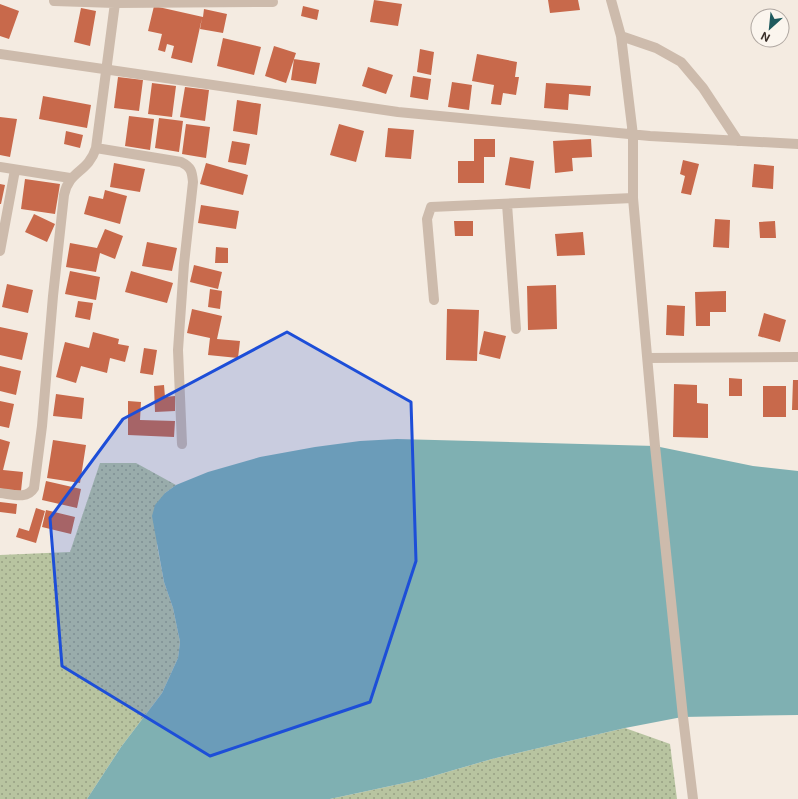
<svg xmlns="http://www.w3.org/2000/svg" width="798" height="799" viewBox="0 0 798 799" font-family="Inter,sans-serif">
	<style>
		.grass { fill: url(#grass-dots) }
		.water { fill: #7fb0b2 }
		.building { fill: #c8694b }
		.lines { fill: none; stroke-linecap: round; stroke-linejoin: round }
		.street { stroke: #cdbbac; stroke-width: 10 }
		.marked { fill: #1d4ed8; fill-opacity: 0.2; stroke: #1d4ed8; stroke-width: 3; stroke-linejoin: round }
	</style>
	<defs>
		<pattern id="grass-dots" width="8" height="8" patternUnits="userSpaceOnUse"><rect width="8" height="8" fill="#b8c4a0"/><path d="M2 2h.1M6 6h.1" fill="none" stroke="#97a083" stroke-width="1.8" stroke-linecap="round"/></pattern>
	</defs>
	<rect width="100%" height="100%" fill="#f4ebe1"/>
	<path class="grass" d="M100 463H136L176 485 165 493 157 545 164 582 173 608 180 642 178 658 162 693 121 747 87 799H0V555L70 552Z
		M625 728 670 744 677 799H330L423 779 492 759Z"/>
	<path class="water" d="M397 439 655 446 753 466 798 471V715L682 717 625 728 492 759 423 779 330 799H87L121 747 162 693 178 658 180 642 173 608 164 582 152 516 155 505 165 493 176 485 208 472 260 457 315 447 360 441Z"/>
	<path class="building" d="M374 0 402 4 398 26 370 22Z
		M548 0H578L580 10 550 13Z
		M0 4 19 11 9 39 0 36Z
		M154 6 203 17 204 9 227 14 223 33 200 29 202 18 192 63 171 58 174 46 167 44 165 52 158 50 162 34 148 31Z
		M303 6 319 10 317 20 301 16Z
		M81 8 96 11 90 46 74 42Z
		M223 38 261 47 254 75 217 66Z
		M274 46 296 53 286 83 265 76Z
		M420 49 434 52 431 75 417 72Z
		M477 54 517 62 515 77H519L516 95 503 93 501 105 491 104 494 85 472 81Z
		M294 59 320 63 316 84 291 80Z
		M368 67 393 75 386 94 362 86Z
		M413 76 431 79 428 100 410 97Z
		M118 77 143 80 139 111 114 108Z
		M452 82 472 85 469 110 448 107Z
		M152 83 176 86 172 117 148 114Z
		M546 83 591 86 590 96 569 94 568 110 544 108Z
		M185 87 209 90 205 121 180 117Z
		M43 96 91 105 87 128 39 119Z
		M237 100 261 104 257 135 233 131Z
		M129 116 154 119 150 150 125 146Z
		M0 117 17 119 10 157 0 155Z
		M159 118 183 121 179 152 155 148Z
		M186 124 210 127 206 158 182 154Z
		M339 124 364 131 356 162 330 155Z
		M388 128 414 130 411 159 385 157Z
		M66 131 83 135 80 148 64 144Z
		M474 139H495V157H484V183H458V161H474Z
		M591 139 592 157 572 158 573 171 555 173 553 141Z
		M232 141 250 144 246 165 228 162Z
		M510 157 534 161 530 189 505 185Z
		M683 160 699 164 691 195 681 193 685 176 680 174Z
		M114 163 145 169 140 192 110 187Z
		M206 163 248 175 243 195 200 184Z
		M754 164 774 166 773 189 752 187Z
		M25 179 60 184 55 214 21 209Z
		M0 184 5 185 1 204H0Z
		M105 190 127 196 120 224 84 214 89 196 103 199Z
		M201 205 239 211 236 229 198 223Z
		M34 214 55 224 47 242 25 232Z
		M715 219 730 220 729 248 713 247Z
		M454 221H473V236H455Z
		M775 221 776 238H760L759 222Z
		M105 229 123 236 115 259 100 253 96 272 66 267 70 243 97 248Z
		M583 232 585 255 557 256 555 234Z
		M147 242 177 248 172 271 142 266Z
		M216 247 228 248V263H215Z
		M194 265 222 272 218 289 190 282Z
		M70 271 100 277 96 300 65 294Z
		M131 271 173 283 167 303 125 292Z
		M7 284 33 290 28 313 2 307Z
		M556 285 557 329 528 330 527 286Z
		M210 289 222 291 220 309 208 307Z
		M726 291V312H710V326H696L695 292Z
		M78 301 93 303 90 320 75 317Z
		M667 305 685 306 684 336 666 335Z
		M192 309 222 316 217 339 240 341 238 358 208 355 210 338 187 333Z
		M447 309 479 310 477 361 446 360Z
		M764 313 786 320 780 342 758 336Z
		M0 327 28 333 22 360 0 355Z
		M484 331 506 336 500 359 479 354Z
		M93 332 119 339 118 344 129 346 125 362 110 358 107 373 81 366 76 383 56 377 65 342 89 348Z
		M144 348 157 350 153 375 140 373Z
		M0 366 21 371 16 395 0 391Z
		M729 378 742 379V396H729Z
		M793 380H798V410H792Z
		M674 384 697 385V403L708 404V438L673 437Z
		M164 385 165 397 175 396V411L155 412 154 386Z
		M763 386H786V417H763Z
		M56 394 84 398 82 419 53 416Z
		M0 401 14 404 9 428 0 426Z
		M128 401 141 402 140 420 175 421 174 437 128 435Z
		M0 439 10 442 3 470 23 472 21 491 0 489Z
		M53 440 86 445 80 483 47 478Z
		M46 481 81 489 77 508 42 500Z
		M0 502 17 504 16 514 0 512Z
		M36 508 45 511 36 543 16 537 19 528 29 531Z
		M46 510 75 517 71 534 42 527Z"/>
	<g class="lines">
		<path class="street" d="M611 0 621 36 633 135V198L655 446 683 717 693 799
			M54 1 115 3 273 2
			M621 36 656 48 681 62 703 88 738 141
			M0 54 398 112 650 136 798 144
			M96 148 181 162C191 167 192 171 193 182L184 264 178 350 182 444
			M0 167 70 178
			M507 204 516 329
			M0 251 15 170
			M434 300 427 219 431 207 633 198
			M648 358 798 357
			M0 493C11 494 27 500 34 488L42 426 53 296 64 195C69 170 88 173 96 148L115 3"/>
	</g>
	<path class="marked" d="M287 332 411 402 416 561 370 702 210 756 62 666 50 518 123 419Z"/>
	<g transform="translate(770 28) rotate(207)"><circle r="19" fill="#fbf5ee" stroke="#aea6a0"/>
	<path d="M0-3L7 15L0 10L-7 15Z" fill="#1f5a5e"/>
	<text y="-6" font-size="11" font-weight="bold" text-anchor="middle" fill="#3b302b">N</text>
	</g>
</svg>
